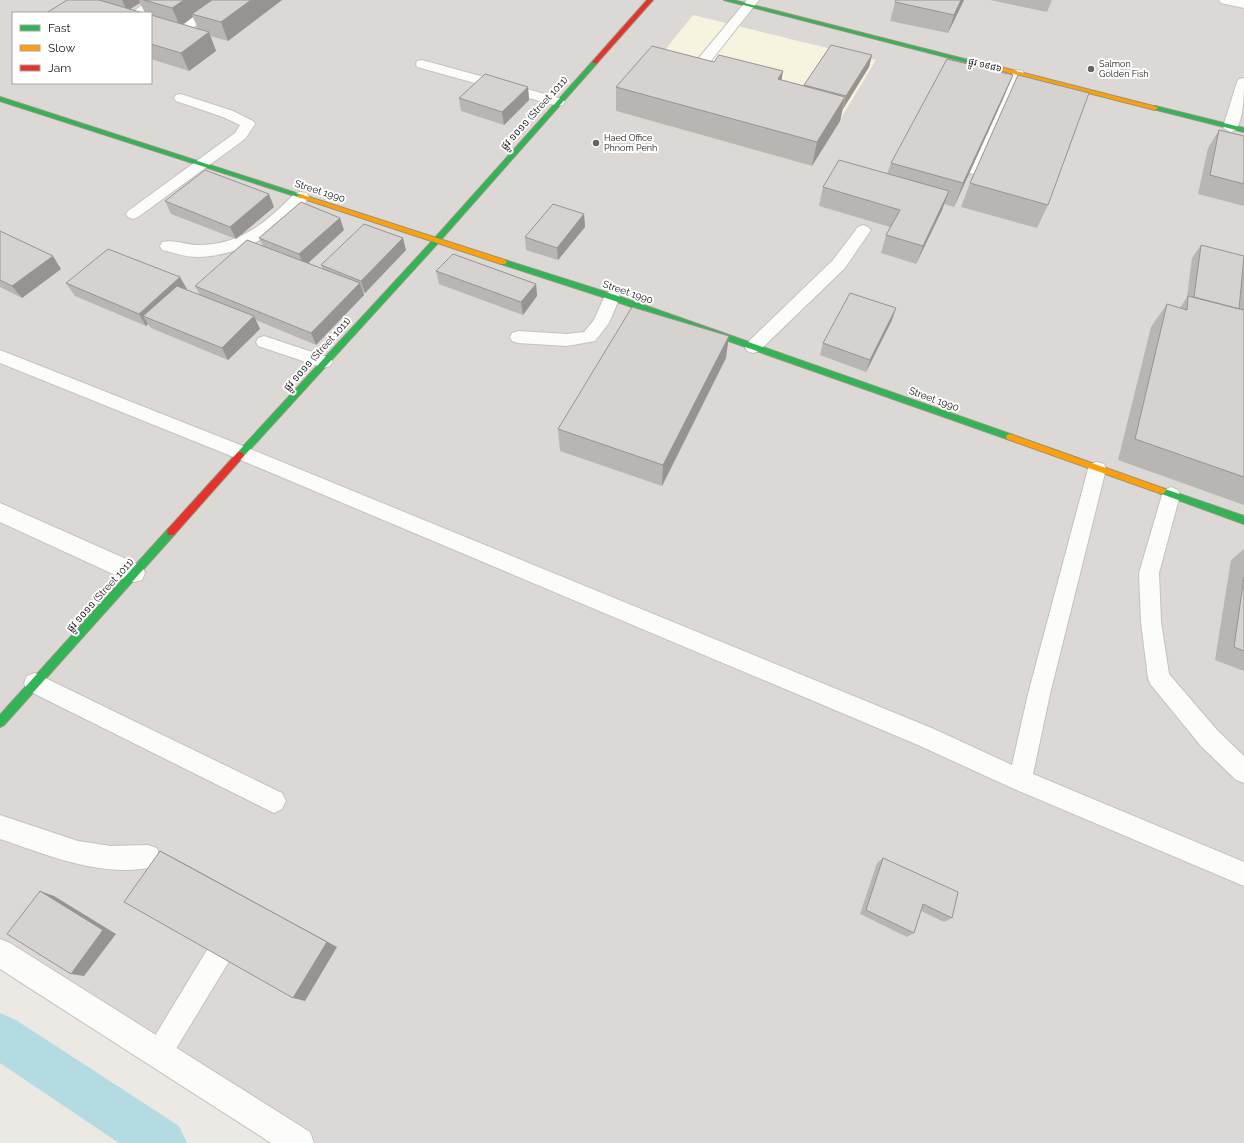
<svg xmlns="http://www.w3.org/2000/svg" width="1244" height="1143" viewBox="0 0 1244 1143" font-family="Raleway,'Noto Sans Khmer',sans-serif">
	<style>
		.residential { fill: #dbd8d6; fill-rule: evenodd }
		.education { fill: #f6f4de }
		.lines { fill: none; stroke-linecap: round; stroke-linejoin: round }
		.canal { fill: #b5dbe2; fill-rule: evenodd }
		.lane-casing { stroke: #c4c2c0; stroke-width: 2 }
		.street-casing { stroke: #c4c2c0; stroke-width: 2 }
		.fast-casing { stroke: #95957c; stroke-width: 2 }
		.slow-casing { stroke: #95957c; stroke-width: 2 }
		.jam-casing { stroke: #95957c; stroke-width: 2 }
		.lane { fill: #fcfcfb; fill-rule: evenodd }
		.street { fill: #fcfcfb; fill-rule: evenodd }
		.fast { fill: #30b455; fill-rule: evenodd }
		.slow { fill: #ff9f0a; fill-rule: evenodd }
		.jam { fill: #e5322d; fill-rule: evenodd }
		.wall { fill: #b8b5b2; fill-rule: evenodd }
		.shaded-wall { fill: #969391 }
		.building { fill: #d6d2cf; stroke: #969391 }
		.poi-dot { fill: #656462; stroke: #fff; stroke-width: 1.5 }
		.labels { text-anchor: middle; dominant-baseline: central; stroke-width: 4; stroke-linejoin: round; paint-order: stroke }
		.far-poi-label { font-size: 9px; fill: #1c1c1c; stroke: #fff; text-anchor: start }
		.far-street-label { font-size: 9px; fill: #1c1c1c; stroke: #fff }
		.street-label { font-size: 10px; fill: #1c1c1c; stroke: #fff }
	</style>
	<rect width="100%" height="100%" fill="#ece9e4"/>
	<path class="residential" d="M0 0H1244V1143H270L0 969ZM13 13H151V83H13Z"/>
	<path class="education" d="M693 15 876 60 812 166 616 111Z"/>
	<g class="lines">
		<path class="canal" d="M0 1013 16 1020 179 1126 187 1143H119L0 1063Z"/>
		<defs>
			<path id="lane" d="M747 0H759L707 66H697L696 63 697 60Z
				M422 60 563 99 565 102 563 105 558 106 417 67 416 64 417 61Z
				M1018 70 1023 71 1024 74 981 170 979 173 974 174 969 173 967 170 1012 74 1013 71Z
				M181 94 233 111 253 121 255 124 245 139 138 217 133 219 128 217 126 214 128 211 235 133 240 125 223 117 176 101 174 98 176 95Z
				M863 225 868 227 871 230 845 268 759 351 753 353 747 351 745 347 747 343 833 260 858 227Z
				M612 291 618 293 620 297 609 323 595 341 567 346 518 343 512 341 510 337 512 333 518 331 567 334 584 332 594 320 606 293Z
				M264 336 330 358 333 362 330 366 324 368 258 346 256 342 258 338Z
				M0 350 248 448 934 729 1012 765 1028 694 1088 469 1090 464 1097 462 1104 464 1106 469 1050 694 1033 774 1244 862V886L1012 788 918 745 236 458 0 363Z
				M1171 487 1178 490 1180 495 1159 573 1161 622 1169 674 1217 730 1244 756V783L1236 780 1201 746 1151 685 1148 678 1141 622 1139 573 1162 495 1164 490Z
				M35 673 282 793 286 801 282 809 274 813 266 809 27 690 24 683 27 676Z
				M0 815 78 841 111 846 148 845 157 848 160 857 157 866C147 869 139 869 129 870 84 871 42 853 0 839Z
				M219 941 228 945 232 954 228 963 168 1062 159 1066 150 1062 146 1053 150 1044 210 945Z"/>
			<path id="street" d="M149 0H165L147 13H131Z
				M216 0H232L187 32 172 34 151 29V21L172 26 178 25Z
				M1219 0H1244V8L1221 3Z
				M1244 78C1244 95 1244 116 1236 130L1231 132 1226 130 1223 127 1237 82 1239 79Z
				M301 192 307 193 309 197C286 232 240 256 198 257 186 257 174 253 162 250L160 246 162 242C174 239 186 245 198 245 241 245 267 222 295 193Z
				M0 503 142 566 145 573 142 580 134 582 126 580 0 522Z
				M0 939 10 943 310 1132 314 1143H271L0 969Z"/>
			<path id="fast" d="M724 0H733L972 61 969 63Z
				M593 61 598 62 438 243 243 457H237L236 455 237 453 434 239Z
				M0 97 302 195 303 196 300 198 298 197 0 101Z
				M1155 106 1244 128V132L1153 109V107Z
				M501 260H505L615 295 1013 435 1014 437 1013 439H1007L609 299 501 264Z
				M1162 488 1244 516V524L1159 493 1158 491Z
				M171 528 174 529 175 532 174 535 4 725 0 727V715L168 529Z"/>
			<path id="slow" d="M969 59 1157 107 1158 108 1155 110 967 62V60Z
				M300 194 505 260 507 262 505 264H501L298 197 297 196Z
				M1010 434 1165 489 1166 491 1162 494 1007 439 1006 437 1007 435Z"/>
			<path id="jam" d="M647 0H653L597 63H593V61Z
				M240 452 243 453 244 455 243 457 174 535H168L167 532 168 529 237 453Z"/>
		</defs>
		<use href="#lane" class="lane-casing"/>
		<use href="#street" class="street-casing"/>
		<use href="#fast" class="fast-casing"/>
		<use href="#slow" class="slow-casing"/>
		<use href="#jam" class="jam-casing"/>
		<use href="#lane" class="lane"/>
		<use href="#street" class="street"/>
		<use href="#fast" class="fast"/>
		<use href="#slow" class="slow"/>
		<use href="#jam" class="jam"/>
	</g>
	<path class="wall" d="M67 0H282L228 41 210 36 216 51 189 71 151 59V13H145L140 3 130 9 143 13H48V12ZM193 17 198 29 183 25Z
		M964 0 948 33 890 21 895 2Z
		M990 0H1052L1047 12Z
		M872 55 869 67 843 109 840 121 812 166 616 111V87L714 62 783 71 781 80 804 86V85Z
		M1013 75 1003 99 954 207 944 204 942 210 916 264 881 253 886 235 890 227 819 206 823 187 887 174 891 163Z
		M528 87 529 100 504 125 461 111 459 98Z
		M1219 130 1244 136V206L1198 194 1208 148Z
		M970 183 1048 205 1037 228 961 207Z
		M165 201 274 207 236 239 171 214Z
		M584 214 585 227 558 260 526 250 525 237Z
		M344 230 308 263 323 269 321 265 406 250 365 293 363 292 364 295 316 345 256 320 260 329 228 360 151 328 148 324 146 326 75 296 66 283 187 289V290L200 295 195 286 263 246 259 238Z
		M0 231 61 269 22 298 0 287Z
		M1201 245 1244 262V505L1118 460 1151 327 1167 304 1180 308 1187 297 1192 258Z
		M436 271 536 284 537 296 523 315 439 284Z
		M892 320 866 372 820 355 823 343Z
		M726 358 662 486 560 451 558 429Z
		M1244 549V671L1215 660 1231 560Z
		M883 858 952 918 944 922 921 911 914 933 907 937 860 914 877 863Z"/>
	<path class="shaded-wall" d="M122 0H139L140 3 127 11Z
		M184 0H218L192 14 193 17 180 26 172 8Z
		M251 0H282L228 41 221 22Z
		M961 0H964L948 33 954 15Z
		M209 32 216 51 189 71 181 53Z
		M872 55 869 67 843 109 846 96Z
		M783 71 779 95 778 79Z
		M1013 75 1003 99 954 207 963 183Z
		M528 87 529 100 504 125 502 112Z
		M845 97 840 121 812 166 817 142Z
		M949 191 942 210 916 264 923 246Z
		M269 194 274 207 236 239 230 227Z
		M584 214 585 227 558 260 557 248Z
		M340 218 344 230 304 267 299 254Z
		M403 238 406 250 365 293 361 281Z
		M53 256 61 269 22 298 12 286Z
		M180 277 187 289 153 320 143 316 148 324 146 326 139 314Z
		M360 283 364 295 316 345 311 333Z
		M536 284 537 296 523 315 521 302Z
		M896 308 892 320 866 372 870 360Z
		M254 316 260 329 228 360 222 348Z
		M729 336 726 358 662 486 663 465Z
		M160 851 176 859 337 947 305 1001 293 998Z
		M40 891 54 896 116 934 84 976 71 974Z"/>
	<path class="building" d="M67 0H99L143 13H51L48 12Z
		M144 0H184L172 8Z
		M212 0H251L221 22 192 14Z
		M896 0H961L954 15 895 2Z
		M151 15 209 32 181 53 151 44Z
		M831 45 872 55 846 96 804 85Z
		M652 46 714 62 719 55 783 71 778 79 845 97 817 142 616 87Z
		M947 59 1013 75 963 183 891 163Z
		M485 74 528 87 502 112 459 98Z
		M1018 75 1089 93 1048 205 970 183Z
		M1219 130 1244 136V184L1210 175Z
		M839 160 949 191 923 246 886 235 900 210 823 187Z
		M205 170 269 194 230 227 165 201Z
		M301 202 340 218 299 254 259 238Z
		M553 204 584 214 557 248 525 237Z
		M364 224 403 238 361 281 321 265Z
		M0 231 53 256 12 286 0 280Z
		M247 240 360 283 311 333 195 286Z
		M1201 245 1244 256 1239 309 1194 297Z
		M108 249 180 277 139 314 66 283Z
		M453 254 536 284 521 302 436 271Z
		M177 286 254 316 222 348 143 316Z
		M850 293 896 308 870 360 823 343Z
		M1188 296 1244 310V477L1135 439 1167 304 1187 310Z
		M632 307 729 336 663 465 558 429Z
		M1244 577V651L1234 647Z
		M160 851 327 942 293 998 124 902Z
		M883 858 958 892 952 918 923 904 914 933 866 910Z
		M40 891 103 930 71 974 7 934Z"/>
	<g class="poi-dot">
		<circle cx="1091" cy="69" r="4"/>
		<circle cx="596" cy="143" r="4"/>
	</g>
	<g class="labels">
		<g class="far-poi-label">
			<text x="1099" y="64">Salmon<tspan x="1099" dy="10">Golden Fish</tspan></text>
			<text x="604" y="138">Haed Office<tspan x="604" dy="10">Phnom Penh</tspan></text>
		</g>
		<g class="far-street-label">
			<text transform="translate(985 65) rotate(14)">ផ្លូវ ១៩៨៦</text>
		</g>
		<g class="street-label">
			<text transform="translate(534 113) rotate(-48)">ផ្លូវ ១០១១ (Street 1011)</text>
			<text transform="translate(320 191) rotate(18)">Street 1990</text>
			<text transform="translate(628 292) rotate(19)">Street 1990</text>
			<text transform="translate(317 354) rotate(-48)">ផ្លូវ ១០១១ (Street 1011)</text>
			<text transform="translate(934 399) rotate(20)">Street 1990</text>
			<text transform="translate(100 595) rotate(-48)">ផ្លូវ ១០១១ (Street 1011)</text>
		</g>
	</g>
	<rect x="12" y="12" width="140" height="72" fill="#ffffff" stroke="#a4a4a4"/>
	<rect x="20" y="25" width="20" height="6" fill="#30b455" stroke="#a4a4a4"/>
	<text x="48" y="32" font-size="12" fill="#1c1c1c">Fast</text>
	<rect x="20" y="45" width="20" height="6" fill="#ff9f0a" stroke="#a4a4a4"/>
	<text x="48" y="52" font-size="12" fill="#1c1c1c">Slow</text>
	<rect x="20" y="65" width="20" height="6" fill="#e5322d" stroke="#a4a4a4"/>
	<text x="48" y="72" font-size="12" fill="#1c1c1c">Jam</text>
</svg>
